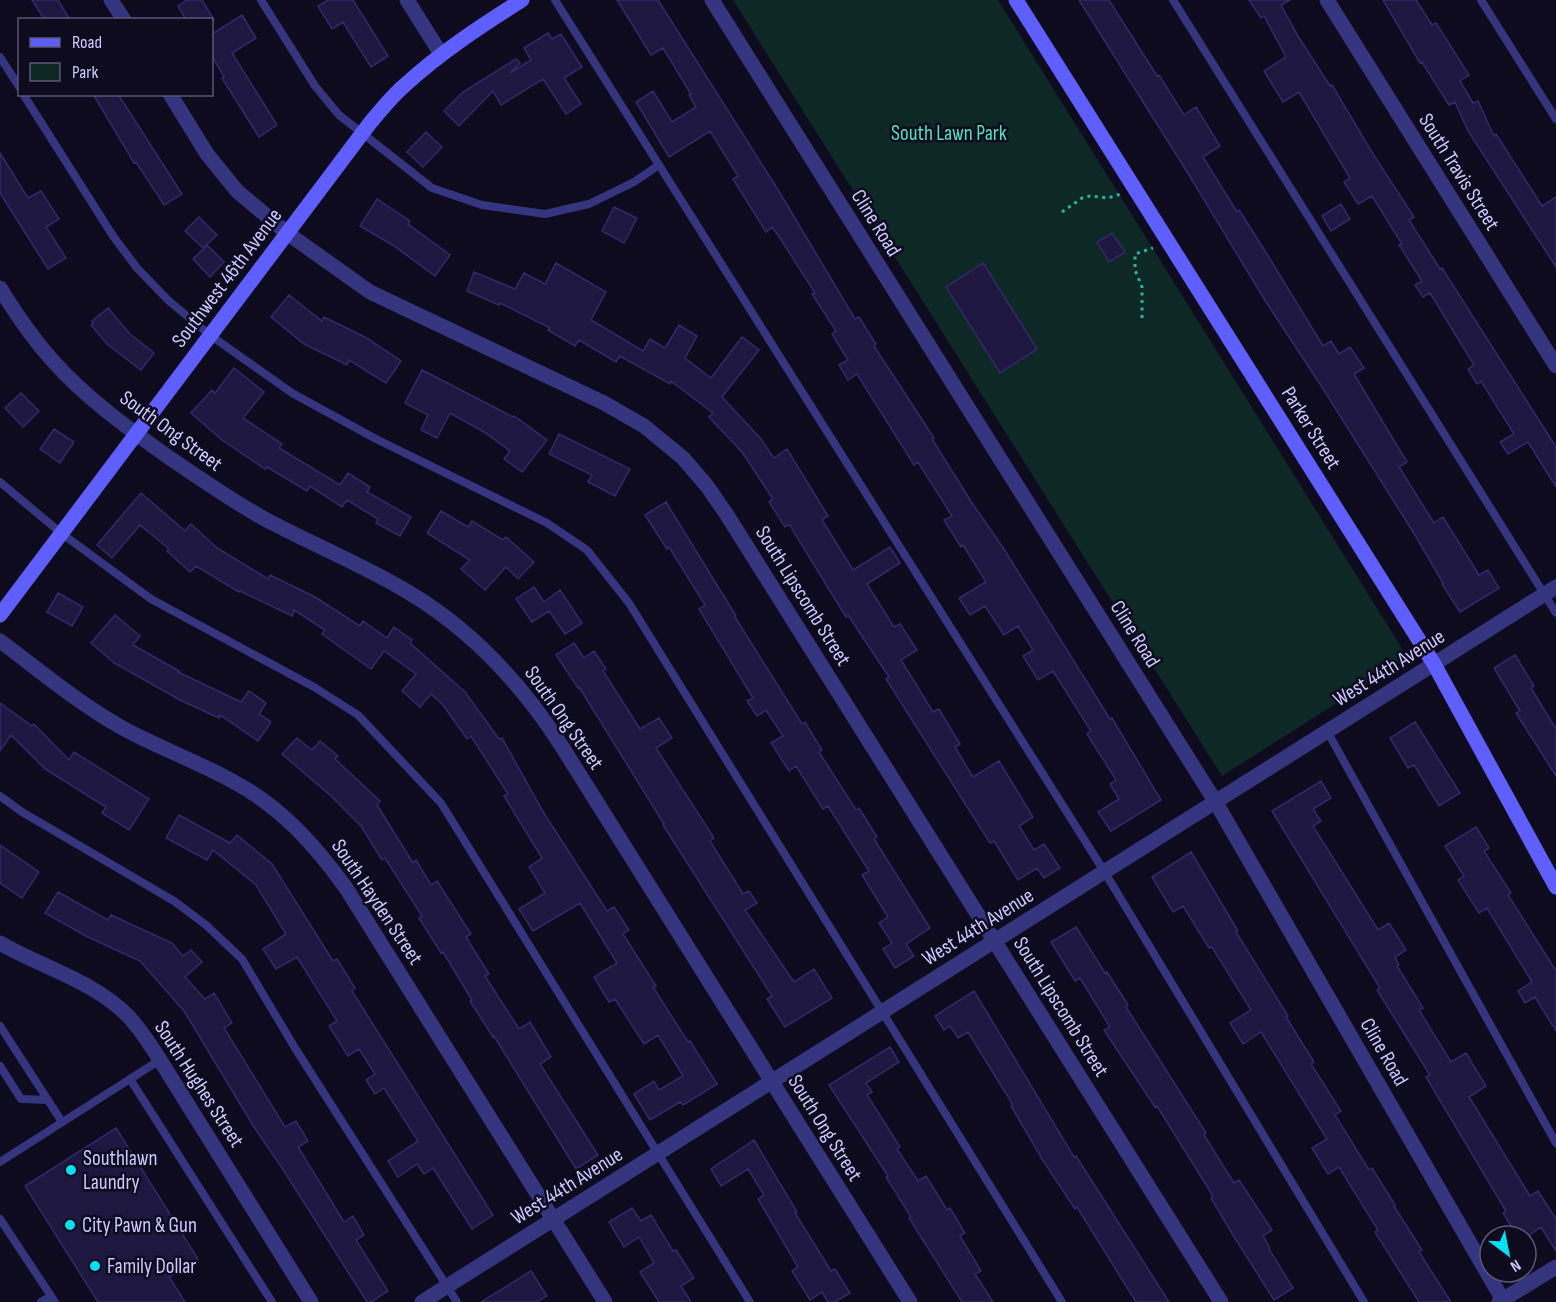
<svg xmlns="http://www.w3.org/2000/svg" width="1556" height="1302" viewBox="0 0 1556 1302" font-family="'Sofia Sans Condensed',sans-serif">
	<style>
		.green { fill: #0e2826 }
		.building { fill: #1e173f; stroke: #34286c; stroke-width: 1.5 }
		.lines { fill: none; stroke-linecap: round; stroke-linejoin: round }
		.path { stroke: #29b2a7; stroke-width: 3; stroke-dasharray: 3 4.5; stroke-linecap: butt }
		.lane { stroke: #35347f; stroke-width: 8 }
		.street { stroke: #35347f; stroke-width: 15 }
		.secondary { stroke: #5f5fff; stroke-width: 15 }
		.poi-dot { fill: #00e0f3; stroke: #0e0b1e; stroke-width: 2 }
		.labels { text-anchor: middle; dominant-baseline: central; stroke-width: 5; stroke-linejoin: round; paint-order: stroke }
		.park-label { font-size: 21px; fill: #51e2bb; stroke: #0e0b1e }
		.street-label { font-size: 21px; fill: #cdc8ff; stroke: #0e0b1e }
		.poi-label { font-size: 21px; fill: #cdc8ff; stroke: #0e0b1e; text-anchor: start }
	</style>
	<rect width="100%" height="100%" fill="#0e0b1e"/>
	<path class="green" d="M733 0H998L1408 658 1222 776Z"/>
	<path class="building" d="M32 0H58L70 20H45Z
		M187 0H202L214 20H186L178 6Z
		M328 0H353L388 56 371 67 343 22 332 29 318 6Z
		M617 0H658L780 193 855 319 859 317 876 344 874 346 934 438 932 439 972 503 1002 546 1110 719 1112 718 1161 800 1111 831 1098 812 1119 799 1110 784 1116 780 1087 734 1091 731 1053 671 1038 680 1023 656 1033 650 1018 626 1004 635 985 606 970 615 959 598 986 582 963 545 961 547 944 520 952 516 918 462 914 465 857 374 848 380 839 365 848 360 832 334 836 331 812 294 815 293 780 238 772 227 766 232 733 179 738 176 710 131 669 157 636 102 653 91 672 122 696 107 689 95 691 94 663 48 651 55Z
		M1079 0H1109L1157 76 1159 75 1184 115 1196 107 1220 146 1203 157 1237 212 1239 210 1267 254 1323 346 1331 341 1339 354 1350 347 1364 368 1354 374 1407 462 1399 467 1434 523 1443 517 1479 575 1488 570 1499 588 1460 612 1442 584 1443 583 1415 535 1320 384 1266 302 1189 175Z
		M1249 0H1290L1281 5 1298 36 1330 86 1332 85 1373 154 1414 217 1409 220 1440 269 1442 268 1556 447V487L1528 442 1508 454 1500 442 1514 434 1481 381 1477 384 1468 369 1474 365 1430 293 1423 297 1415 285 1422 281 1399 245 1402 244 1372 196 1358 204 1344 182 1350 178 1299 92 1283 102 1264 71 1286 57 1264 16 1261 18Z
		M1383 0H1416L1432 25 1436 23 1469 75 1460 81 1473 103 1478 101 1494 136 1496 134 1542 206 1556 197V267L1468 131 1455 102 1449 105 1422 62 1420 63Z
		M242 15 256 38 232 53 277 125 259 137 222 78 224 77 212 56V34Z
		M548 33 552 39 561 34 582 67 564 78 581 104 566 114 543 79 501 105 493 91 459 126 444 111 463 92 516 59 520 63 510 73 531 60 524 48Z
		M93 94H118L182 194 164 205 136 162 134 163Z
		M426 132 442 147 423 167 407 152Z
		M0 153 28 198 41 191 59 219 46 227 66 258 48 269 0 193Z
		M377 199 410 221 408 224 450 255 435 276 394 246 360 226Z
		M1341 204 1350 219 1331 231 1322 216Z
		M614 207 637 218 624 243 602 231Z
		M199 217 217 235 203 248 185 231Z
		M1112 233 1125 252 1109 262 1097 242Z
		M207 245 224 262 210 277 193 259Z
		M556 263 606 292 591 320 643 351 650 339 665 348 679 325 697 336 685 358 711 378 742 337 759 350 722 397 761 439 774 458 787 449 828 516 822 520 853 570 890 547 900 563 867 584 894 627 900 624 917 650 901 660 933 712 939 709 960 744 955 747 973 777 999 761 1033 817 1019 826 1034 850 1044 844 1060 868 1044 878 1037 868 1018 880 994 841 990 843 886 679 889 677 848 615 846 617 789 524 785 527 769 502 773 499 742 452 709 417 713 413 671 381 670 384 620 356 616 362 579 340 575 346 548 330 550 328 500 303 499 305 467 291 474 272 515 289 524 273 545 284Z
		M983 263 1037 349 1000 373 946 287Z
		M289 295 322 321 324 317 365 337 401 361 386 383 349 360 347 365 304 344 271 317Z
		M108 308 130 334 154 353 141 370 107 344 91 325 93 323 92 321Z
		M234 368 264 392 243 418 282 444 279 448 340 485 348 473 370 487 367 492 411 517 400 536 376 523 378 519 347 500 342 507 310 486 307 491 267 467 265 469 222 440 191 413 212 390 215 393Z
		M422 370 513 417 514 416 547 440 522 472 504 459 510 451 484 432 450 413 437 438 421 430 428 415 405 403Z
		M21 393 39 411 23 427 5 408Z
		M54 429 74 442 60 463 40 449Z
		M559 434 630 469 615 496 588 482 592 475 549 454Z
		M141 493 185 531 191 524 217 548 268 579 270 575 315 597 360 626 363 621 387 638 394 627 412 640 410 643 465 692 499 739 502 738 545 815 607 911 614 907 629 930 623 934 656 986 653 987 688 1042 690 1041 717 1084 683 1105 680 1102 650 1120 634 1094 654 1081 659 1090 683 1076 658 1035 644 1044 615 999 609 1002 594 977 617 963 580 903 533 931 519 909 545 893 529 867 542 858 504 796 508 794 471 736 467 739 443 705 431 694 420 707 402 691 416 674 384 651 371 669 322 634 325 630 294 610 292 616 240 591 239 592 196 566 190 572 167 551 169 549 140 525 112 558 97 545Z
		M666 502 736 616 735 617 802 724 805 722 822 750 819 752 856 810 859 808 877 837 874 839 930 928 906 944 914 956 895 968 883 949 892 943 879 923 888 917 862 875 869 871 828 806 823 809 796 766 789 771 771 743 783 736 766 710 757 716 747 701 753 698 699 609 705 605 669 547 667 549 645 515Z
		M441 511 468 527 472 521 503 540 506 537 534 562 518 579 506 567 485 590 461 569 470 560 427 533Z
		M534 587 544 602 560 590 582 623 565 634 549 611 532 622 516 599Z
		M58 593 83 607 72 626 47 612Z
		M115 615 140 636 133 645 179 671 178 672 241 702 249 691 266 703 259 714 271 722 258 741 220 715 219 718 180 700 114 663 91 643Z
		M574 643 584 658 594 651 606 669 603 671 640 729 659 718 672 738 656 748 714 838 710 841 743 894 749 891 757 903 745 910 794 982 814 969 832 998 785 1027 767 999 772 996 663 825 664 824 579 687 578 688 556 655Z
		M1515 655 1534 686 1531 688 1556 729V776L1516 713 1520 711 1494 668Z
		M0 703 32 726 34 724 69 760 74 752 149 799 129 830 102 813 106 807 45 769 11 735 0 751Z
		M1415 722 1460 793 1439 806 1414 765 1408 768 1390 738Z
		M297 738 312 750 320 741 338 756 335 759 380 801 377 805 413 863 416 860 431 885 437 881 471 934 466 937 489 974 485 976 519 1029 530 1022 551 1057 540 1064 598 1155 576 1169 494 1036 493 1037 470 1001 472 1000 443 952 441 953 419 918 422 916 385 858 382 860 361 826 331 796 282 754Z
		M1321 781 1331 798 1313 809 1321 821 1313 826 1378 930 1389 923 1406 950 1395 957 1399 965 1397 966 1423 1008 1419 1010 1451 1062 1466 1053 1486 1086 1469 1097 1530 1196 1538 1191 1556 1219V1251L1541 1227 1528 1236H1517L1503 1213 1506 1211 1426 1077 1430 1075 1377 990 1380 988 1272 811Z
		M179 815 230 843 237 835 272 864 333 961 337 959 355 988 352 991 493 1215 472 1229 433 1168 424 1174 417 1164 398 1177 388 1161 418 1141 384 1088 375 1094 366 1080 375 1074 359 1049 348 1056 329 1026 337 1021 297 957 276 969 263 949 286 934 256 885 213 850 207 860 166 838Z
		M1476 827 1489 848 1484 851 1511 893 1508 895 1556 971V1031L1535 997 1525 1003 1518 991 1532 982 1487 908 1479 913 1458 880 1464 876 1445 846Z
		M0 845 39 872 22 898 0 883Z
		M1191 852 1238 931 1236 932 1288 1016 1286 1017 1314 1062 1311 1064 1341 1111 1335 1115 1369 1170 1372 1168 1395 1205 1394 1206 1422 1250 1419 1252 1451 1302H1419L1375 1232 1378 1230 1339 1167 1328 1174 1312 1148 1327 1139 1261 1032 1243 1044 1230 1023 1251 1010 1212 947 1209 948 1183 906 1173 912 1152 877Z
		M58 892 108 920 111 915 172 943 183 956 191 950 202 962 185 977 205 999 214 993 232 1023 224 1028 285 1127 296 1121 308 1141 298 1147 344 1222 353 1216 364 1235 356 1240 388 1291 371 1302H367L284 1171 254 1127 184 1011 140 961 86 936 45 913Z
		M1076 927 1105 973 1107 972 1128 1005 1126 1007 1206 1133 1204 1135 1234 1183 1239 1180 1272 1230 1263 1236 1270 1248 1269 1249 1293 1288 1274 1300 1233 1235 1211 1198 1213 1196 1157 1106 1155 1107 1104 1030 1110 1027 1080 978 1075 981 1051 942Z
		M974 991 1074 1157 1076 1156 1169 1302H1136L1077 1207 1075 1209 1042 1159 1011 1106 1013 1105 968 1032 958 1038 950 1026 944 1030 935 1016Z
		M890 1047 899 1062 866 1083 872 1092 867 1095 900 1147 897 1149 918 1181 926 1176 947 1210 950 1208 965 1233 960 1236 981 1271 975 1274 993 1302H962L909 1218 911 1217 886 1177 888 1176 829 1085Z
		M116 1128 198 1259 169 1277 185 1302H98L25 1186Z
		M754 1140 797 1212 795 1213 831 1271 835 1269 850 1293 835 1302H828L822 1292 810 1300 792 1271 798 1267 758 1199 764 1195 748 1169 721 1186 711 1169Z
		M632 1208 641 1221 651 1215 673 1251 676 1250 694 1278 681 1286 691 1302H659L640 1272 654 1263 639 1237 624 1247 609 1222Z
		M531 1271 547 1296 536 1302H481Z"/>
	<g class="lines">
		<path class="path" d="M1062 212 1082 198 1090 196 1108 198 1121 194
			M1142 318V287L1135 270V254L1153 248"/>
		<path class="lane" d="M261 0 315 86 339 115 432 188 482 205 545 214 589 204 634 182 659 165
			M555 0 1104 871 1364 1302
			M1173 0 1556 613
			M1481 0 1556 119
			M0 57 20 88
			M23 94 113 236 137 268 169 301 210 335 292 393 376 439 547 523 587 550 629 603 1062 1302
			M0 482 61 533 151 599 314 687 358 715 441 803 750 1302
			M1327 731 1556 1143
			M0 796 22 812 174 901 206 925 242 959 295 1048 457 1302
			M0 1026 62 1122
			M0 1066 21 1099 48 1100
			M130 1079 160 1060
			M0 1162 130 1079 272 1302
			M0 1219 55 1302
			M41 1302 51 1296"/>
		<path class="street" d="M111 0 124 20
			M407 0 441 54
			M712 0 1215 801 1504 1302
			M1327 0 1556 366
			M170 94 207 154 237 191 287 233 370 292 604 403 644 426 683 458 707 486 727 515 1221 1302
			M0 288C16 314 33 339 53 361 85 397 125 426 164 454 196 476 229 499 263 518 311 544 362 564 408 592 472 630 521 683 561 745L910 1302
			M0 641C39 670 77 702 119 726 156 747 197 761 234 782 281 807 315 845 346 888L605 1302
			M0 943C41 967 94 981 128 1016 140 1029 150 1044 160 1060L311 1302
			M422 1302 1556 587
			M1499 1302 1556 1267"/>
		<path class="secondary" d="M1016 0 1434 664 1556 887
			M0 615 370 123C381 110 392 96 405 85 441 52 481 26 522 0"/>
	</g>
	<g class="poi-dot">
		<circle cx="71" cy="1170" r="6"/>
		<circle cx="70" cy="1225" r="6"/>
		<circle cx="95" cy="1266" r="6"/>
	</g>
	<g class="labels">
		<g class="park-label">
			<text x="949" y="133">South Lawn Park</text>
		</g>
		<g class="street-label">
			<text transform="translate(1459 172) rotate(58)">South Travis Street</text>
			<text transform="translate(876 223) rotate(58)">Cline Road</text>
			<text transform="translate(227 278) rotate(-53)">Southwest 46th Avenue</text>
			<text transform="translate(1311 428) rotate(58)">Parker Street</text>
			<text transform="translate(171 431) rotate(36)">South Ong Street</text>
			<text transform="translate(803 596) rotate(58)">South Lipscomb Street</text>
			<text transform="translate(1135 634) rotate(58)">Cline Road</text>
			<text transform="translate(1389 668) rotate(-32)">West 44th Avenue</text>
			<text transform="translate(564 718) rotate(55)">South Ong Street</text>
			<text transform="translate(377 902) rotate(56)">South Hayden Street</text>
			<text transform="translate(978 927) rotate(-32)">West 44th Avenue</text>
			<text transform="translate(1061 1007) rotate(58)">South Lipscomb Street</text>
			<text transform="translate(1384 1052) rotate(60)">Cline Road</text>
			<text transform="translate(199 1084) rotate(57)">South Hughes Street</text>
			<text transform="translate(825 1128) rotate(58)">South Ong Street</text>
			<text transform="translate(567 1186) rotate(-32)">West 44th Avenue</text>
		</g>
		<g class="poi-label">
			<text x="83" y="1158">Southlawn<tspan x="83" dy="24">Laundry</tspan></text>
			<text x="82" y="1225">City Pawn &amp; Gun</text>
			<text x="107" y="1266">Family Dollar</text>
		</g>
	</g>
	<rect x="18" y="18" width="195" height="78" fill="#0e0b1e" stroke="#5a5778" stroke-width="1.5"/>
	<rect x="30" y="38" width="30" height="9" fill="#5f5fff" stroke="#5a5778" stroke-width="1.5"/>
	<text x="72" y="48" font-size="18" fill="#cdc8ff">Road</text>
	<rect x="30" y="63" width="30" height="18" fill="#0e2826" stroke="#5a5778" stroke-width="1.5"/>
	<text x="72" y="78" font-size="18" fill="#cdc8ff">Park</text>
	<g transform="translate(1508 1254) rotate(148)"><circle r="28" fill="#0e0b1e" stroke="#5a5778" stroke-width="1.5"/>
	<path d="M0-4.5L10 22L0 15L-10 22Z" fill="#00e0f3"/>
	<text y="-9" font-size="16" font-weight="bold" text-anchor="middle" fill="#cdc8ff">N</text>
	</g>
</svg>
